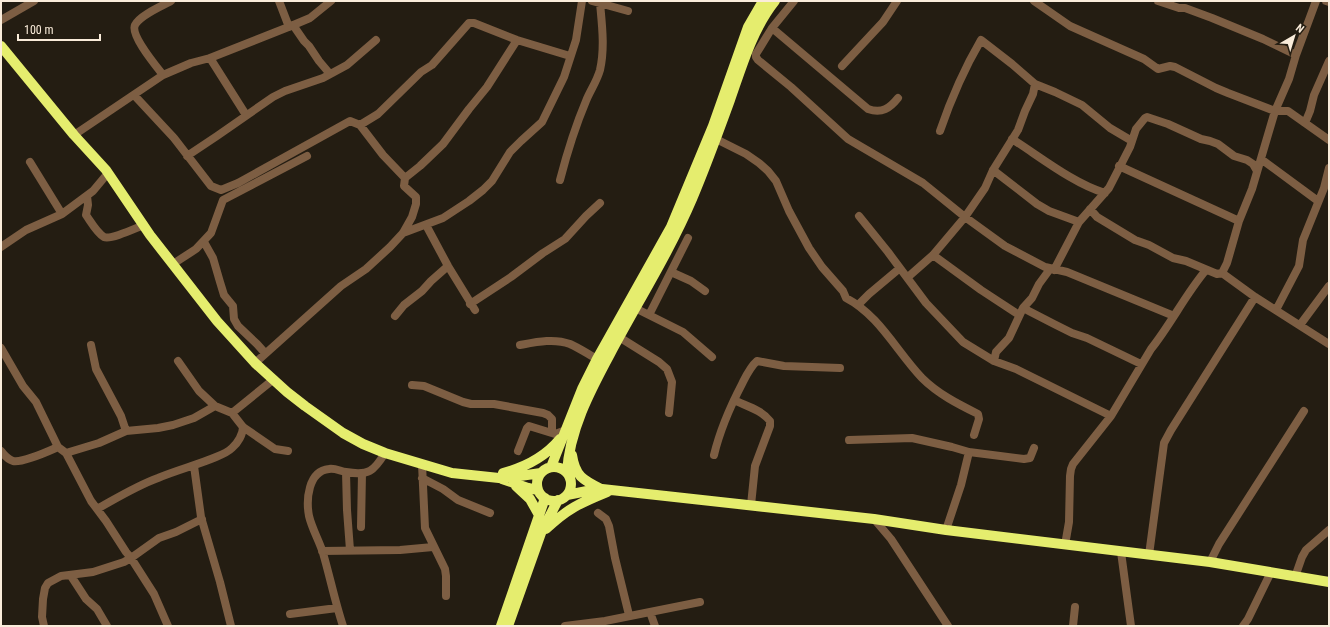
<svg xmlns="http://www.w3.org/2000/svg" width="1330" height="627" viewBox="0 0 1330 627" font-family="'Roboto Condensed',sans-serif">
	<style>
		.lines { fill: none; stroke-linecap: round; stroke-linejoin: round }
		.minor { stroke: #7d5e43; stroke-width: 8 }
		.major { stroke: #e5ed6e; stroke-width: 10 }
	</style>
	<rect width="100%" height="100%" fill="#241d12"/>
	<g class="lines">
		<path class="minor" d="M279 1 289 27
			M592 1 628 11
			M1034 1 1070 26 1144 59 1158 69 1170 66 1175 67 1216 88 1228 93 1275 111H1288L1329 140
			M1158 1 1179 8H1185L1212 18 1263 39 1296 55
			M1326 1 1329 2
			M1 20 34 1
			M293 25 304 41 309 46 319 61 330 74
			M772 28 794 1
			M210 58 246 115
			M842 66 883 22 897 1
			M163 75C156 66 130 35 135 25 140 15 162 6 171 1
			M134 95 174 138 211 186 221 190 238 183 350 121 360 125 383 155 405 178 404 186 416 197V204L412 217 403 233 390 247 366 269 341 286 255 363
			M898 98C890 108 882 114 868 109L772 28 756 54V57L758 60 791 87 848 139 923 183 965 217 1005 246 1045 267 1067 272 1174 316
			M1305 123 1310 111 1314 95 1329 61
			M360 125 378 114 421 72 432 65 469 23H474L517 40 570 56
			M940 131C951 99 964 69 981 40L1012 64 1035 84 1055 92 1082 105 1110 128 1132 141
			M74 135 163 75 191 63 210 58 291 26 310 18 331 1
			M716 139 746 154 759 163 768 171 776 181 789 211 809 248 822 267 843 291 846 298C879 315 897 352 922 378 938 394 958 404 978 414L979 419 974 435
			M1012 139C1039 156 1074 184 1105 193
			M187 156 217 136 273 97 285 91 323 78 347 65 376 40
			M1261 159 1318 201
			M30 162 62 214
			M1119 166 1239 221
			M993 170 1037 204 1049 211 1079 222
			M405 178 420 166 443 144 469 109 487 87 517 40
			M560 180C567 153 575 127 586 101 590 91 597 81 600 70 605 48 602 25 600 3
			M87 196 88 205 86 215C91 222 97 233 104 237 111 240 136 228 144 225
			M1090 209 1097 217 1135 240 1149 245 1173 258 1186 261 1217 274 1222 273 1255 297 1329 344
			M859 216 888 252 926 303 963 342 994 361 1016 369 1111 416
			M426 225 448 266 475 310
			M403 233 443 218 469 201 483 190 492 181 510 152 521 141 542 122 564 77 576 40 582 1
			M204 242 213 258 220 282 224 295 233 306 234 319 238 326 257 344 265 353
			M1 247 26 230 62 214 93 191 108 173
			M933 255 981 290 1019 315
			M173 264 196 249 211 233 223 200 307 156
			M1054 270 1079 222 1109 188 1130 147 1136 129 1145 118 1147 117 1168 124 1201 139 1210 141 1218 144 1234 156 1247 160 1253 164 1257 171
			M671 272 691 281 705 291
			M1222 273 1227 263 1239 221 1252 189 1275 111 1289 79 1296 55 1316 1
			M908 277 933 255 965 217 985 188 993 170 1018 130 1025 111 1033 94 1035 84
			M470 304 511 277 543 253 565 239 586 216 600 203
			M858 305 869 294 900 268
			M635 308 683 332 712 357
			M1023 308 1054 324 1072 333 1087 338 1141 364
			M1276 310 1299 266 1303 240 1324 188 1329 168
			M649 315 688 238
			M395 316 404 305 422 291 431 281 448 266
			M1300 325 1329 286
			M619 337 659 362 667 369 672 382 669 413
			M91 345 96 369 121 416 126 431
			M520 345C536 342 554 338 570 344 579 348 588 354 597 359
			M1 348 23 386 36 402 58 447 66 453 91 501 106 521 126 552 131 558 154 594 168 626
			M178 361 199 391 215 406 232 413 243 427 275 449 288 451
			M994 361 996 352 1009 338 1023 308 1032 298 1039 284 1050 269
			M412 385 424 386 463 402 471 404H494L543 413 548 415 552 419V433
			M734 400C746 406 762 410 770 421V426L755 466 751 505
			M232 413 274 379
			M849 440 912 438 952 447 969 452 1024 459 1030 458 1034 448
			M1 451C4 455 7 459 13 461 23 463 49 451 58 447
			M518 451 527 428 529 426 555 434 566 430
			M66 453 99 443 126 431 158 428 173 425 194 418 215 406
			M714 455C720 430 730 407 742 384 746 376 750 367 757 361L784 366 840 368
			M422 464 425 528 445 569 446 576V596
			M194 466 201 517 220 582 231 626
			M346 472 347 510 350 550
			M422 478 443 489 458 500 490 513
			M97 509C117 498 136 486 158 478 177 470 197 465 216 457 221 455 228 452 232 448 238 443 243 434 243 427
			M598 513 606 519 609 526 615 558 629 615
			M874 519 891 539 948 626
			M361 527 362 473
			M946 530 961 485 969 452
			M1065 545 1069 522 1070 476 1071 469 1073 464 1111 416 1151 349C1171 324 1185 295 1206 270
			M322 551 400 550 433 547
			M1121 552 1131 626
			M1149 555 1164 443 1171 430 1255 297
			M1210 562 1219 544 1304 411
			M71 576 86 599 97 609 107 626
			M1295 577 1302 557 1306 550 1329 530
			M650 612 655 626
			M290 614 337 608
			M44 626 42 617 43 599 45 588 48 583 61 576 93 572 124 562 131 558 159 538 176 532 202 519
			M343 626C335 602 330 577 323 553 319 540 312 529 309 516 306 500 308 471 329 469 335 468 340 471 346 472 369 476 374 471 385 453
			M565 626 605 621 700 602
			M1073 626 1075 607
			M1243 626 1248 619 1271 572"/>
		<path class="major" d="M1 46 74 135 106 170 150 235 217 321 255 363 287 392 305 406 343 433 363 444 385 453 452 473 499 478 520 476 541 473
			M572 455C575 476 583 480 601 489
			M551 467 582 389 597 359 671 227 713 126 748 27 763 1
			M537 484a17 17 0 1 1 34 0a17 17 0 1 1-34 0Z
			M503 473C526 467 545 457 560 439
			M567 473C569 431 590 391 610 354 637 303 669 253 692 199 706 166 718 133 730 100 742 66 752 30 775 1
			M502 479 528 488 538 490
			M516 486 530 499 539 515
			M567 495 597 489H602L874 519 946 530 1210 562 1329 582
			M546 529C567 509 580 503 607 492
			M501 626 545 498
			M508 626 541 533 558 500"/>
	</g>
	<rect width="1330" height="627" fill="none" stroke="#faecda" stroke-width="4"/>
	<g transform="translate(1294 36) rotate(38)" stroke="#241d12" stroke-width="3" paint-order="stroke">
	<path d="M0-3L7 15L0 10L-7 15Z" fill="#faecda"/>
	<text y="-6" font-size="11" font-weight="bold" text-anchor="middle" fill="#faecda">N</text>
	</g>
	<path d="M18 34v6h82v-6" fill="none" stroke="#faecda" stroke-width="2"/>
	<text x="24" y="34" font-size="12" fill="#faecda" stroke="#241d12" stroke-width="3" paint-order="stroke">100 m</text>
</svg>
